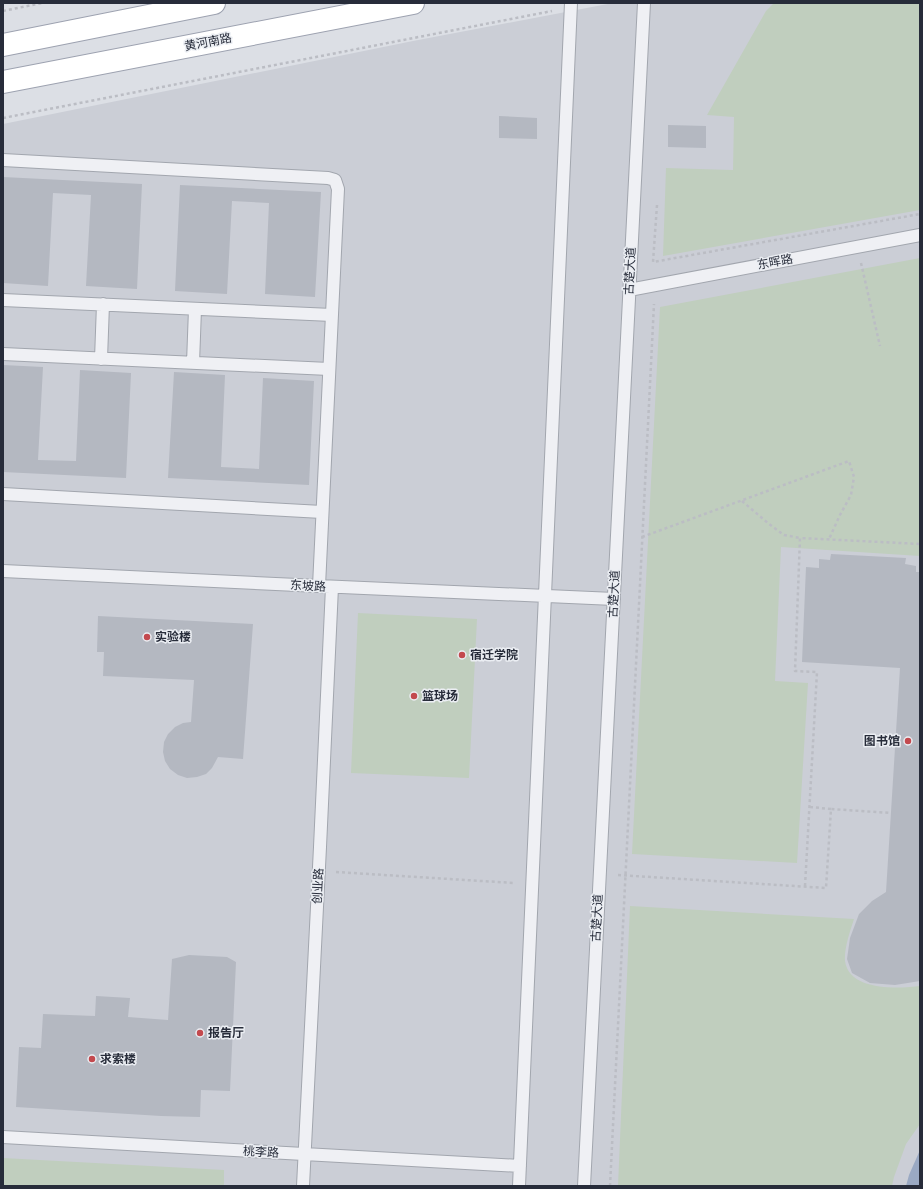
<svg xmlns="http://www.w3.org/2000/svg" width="923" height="1189" viewBox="0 0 923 1189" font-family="'Space Grotesk','Noto Sans SC',sans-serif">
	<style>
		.built { fill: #cbced6 }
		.green { fill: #c0cebe }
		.water { fill: #9aa9c3 }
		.building { fill: #b4b8c1 }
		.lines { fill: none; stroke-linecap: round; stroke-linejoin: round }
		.service-casing { stroke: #a2a6ae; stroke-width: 14 }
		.primary-casing { stroke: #9da2b0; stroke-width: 24 }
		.path { stroke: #bbbdc4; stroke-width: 2.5; stroke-dasharray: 3 3; stroke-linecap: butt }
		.service { stroke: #eff0f4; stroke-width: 12 }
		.primary { stroke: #fff; stroke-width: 22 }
		.poi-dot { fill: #c3494e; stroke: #ebeef3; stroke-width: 1.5 }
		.labels { text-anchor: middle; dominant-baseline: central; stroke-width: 3; stroke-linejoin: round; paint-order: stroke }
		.street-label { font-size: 12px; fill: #272c3a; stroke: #ebeef3 }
		.poi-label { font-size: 12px; font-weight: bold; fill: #272c3a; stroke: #ebeef3; text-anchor: start }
	</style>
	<rect width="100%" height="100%" fill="#dcdfe5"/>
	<path class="built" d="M613 3H920V1186H3V124L413 41Z"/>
	<path class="green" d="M774 3H920V210L663 256 666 168 733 170 734 117 707 115 766 11Z
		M920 258V556L781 547 775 681 808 683 797 863 632 854 660 307Z
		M358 613 477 619 469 778 351 773Z
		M630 906 854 919C850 931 844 949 845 961 849 991 898 989 920 986V1124L906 1144 894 1177 892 1186H618Z
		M3 1158 224 1170V1186H3Z"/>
	<path class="water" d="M920 1150V1186H906L909 1175Z"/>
	<path class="building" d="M499 116 537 118V139L499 138Z
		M668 125 706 126V148L668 147Z
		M3 177 142 184 137 289 86 286 91 195 53 193 48 286 3 283Z
		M180 185 321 192 315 297 265 294 269 203 232 201 227 294 175 291Z
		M3 365 43 367 38 460 76 461 80 370 131 373 126 478 3 472Z
		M174 372 225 375 221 467 259 469 263 378 314 381 309 485 168 478Z
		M831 554 906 558 905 564 916 566V572H920V981L895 985 870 983 852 973 847 959 850 938 859 914 872 901 886 892 900 668 802 662 806 567 819 568V559L830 560Z
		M98 616 253 624 243 759 218 757 212 768 206 774 197 777 187 778 178 775 170 769 165 761 163 752 164 742 168 734 175 727 183 723 191 722 194 680 103 676 104 652H97Z
		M189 955 227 957 236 962 230 1091 201 1090 200 1117 161 1116 16 1107 19 1047 41 1048 43 1014 95 1016 96 996 130 998 128 1017 168 1020 172 959Z"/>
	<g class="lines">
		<defs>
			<path id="service" d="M3 160 328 178 335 180 338 189 319 586
				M629 290 920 235
				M3 300 332 315
				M3 354 329 369
				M101 359 103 304
				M193 363 195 309
				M3 494 322 512
				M3 571 319 586 614 599
				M3 1137 304 1154 520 1166
				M303 1186 320 847 332 587
				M519 1186 571 3
				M584 1186 644 3"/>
			<path id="primary" d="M3 45 214 3
				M3 82 413 3"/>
		</defs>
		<use href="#service" class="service-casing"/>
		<use href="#primary" class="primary-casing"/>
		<path class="path" d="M3 11 42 3
			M3 118 552 11
			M657 205 653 262 920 214
			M861 263 880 346
			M742 501 769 524 784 535 800 538
			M642 537 849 461 854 477 851 495 840 515 829 539
			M810 807 831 809
			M336 872 514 883
			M618 875 826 888 831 809 891 813
			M805 886 817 672 795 671 800 538 920 544
			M610 1186 654 304"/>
		<use href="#service" class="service"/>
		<use href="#primary" class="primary"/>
	</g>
	<g class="poi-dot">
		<circle cx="147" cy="637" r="4"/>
		<circle cx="462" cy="655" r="4"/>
		<circle cx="414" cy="696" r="4"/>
		<circle cx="908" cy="741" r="4"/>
		<circle cx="200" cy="1033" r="4"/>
		<circle cx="92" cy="1059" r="4"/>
	</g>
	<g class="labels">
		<g class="street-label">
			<text transform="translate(208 42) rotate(-11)">黄河南路</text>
			<text transform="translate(775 262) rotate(-11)">东晖路</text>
			<text transform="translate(630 271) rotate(-87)">古楚大道</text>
			<text transform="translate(308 586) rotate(3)">东坡路</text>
			<text transform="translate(614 594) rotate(-87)">古楚大道</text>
			<text transform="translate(318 886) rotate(-87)">创业路</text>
			<text transform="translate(597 918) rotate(-87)">古楚大道</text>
			<text transform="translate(261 1152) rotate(3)">桃李路</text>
		</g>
		<g class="poi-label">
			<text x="155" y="637">实验楼</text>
			<text x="470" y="655">宿迁学院</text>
			<text x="422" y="696">篮球场</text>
			<text x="900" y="741" text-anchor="end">图书馆</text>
			<text x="208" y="1033">报告厅</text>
			<text x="100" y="1059">求索楼</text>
		</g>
	</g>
	<rect width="923" height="1189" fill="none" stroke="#272c3a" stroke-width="8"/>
</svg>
